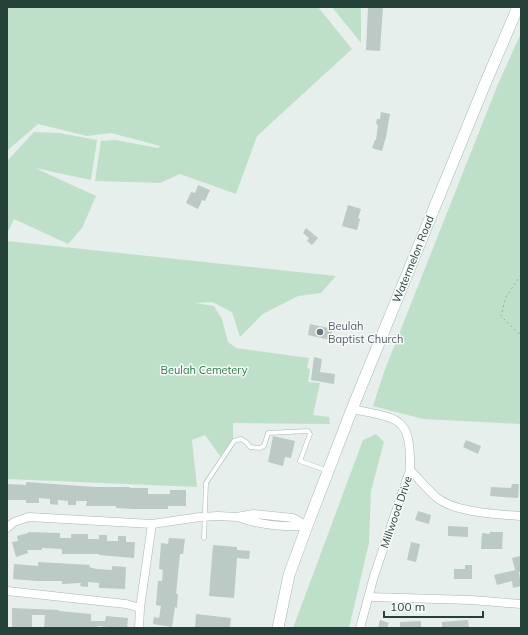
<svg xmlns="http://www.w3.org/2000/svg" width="528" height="635" viewBox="0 0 528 635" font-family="Mulish,sans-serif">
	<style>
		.green { fill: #bfe0c8 }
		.building { fill: #bbcac4 }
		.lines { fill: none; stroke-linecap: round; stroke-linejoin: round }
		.lane-casing { stroke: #a8b8b2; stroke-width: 5 }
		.street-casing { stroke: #a8b8b2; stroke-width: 9 }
		.secondary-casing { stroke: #a4bbb3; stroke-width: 12 }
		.path { stroke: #86b3a5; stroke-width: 1; stroke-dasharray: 2 3; stroke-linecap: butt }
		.lane { stroke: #fff; stroke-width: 4 }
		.street { stroke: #fff; stroke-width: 8 }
		.secondary { stroke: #fff; stroke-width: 11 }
		.worship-dot { fill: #6b7280; stroke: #f7fbf9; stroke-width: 1.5 }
		.labels { text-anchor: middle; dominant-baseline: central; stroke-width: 3; stroke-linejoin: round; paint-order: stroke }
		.street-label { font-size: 11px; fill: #24423a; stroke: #f7fbf9 }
		.worship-label { font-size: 11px; fill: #5b616d; stroke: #f7fbf9; text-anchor: start }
		.park-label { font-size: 11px; fill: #2d7a4b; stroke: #f7fbf9 }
	</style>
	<rect width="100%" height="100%" fill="#e6efeb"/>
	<path class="green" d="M7 7H318L352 49 257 136 236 194 180 174 160 183 95 181 101 141 115 140 158 148 160 146 111 133 87 136 38 124 9 149 7 153Z
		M332 7H361V43Z
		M521 33V424L423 419 373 406 384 372 498 84Z
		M34 132 59 133 97 140 91 180 35 168 96 196 82 228 68 244 14 219 7 234V161Z
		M7 241 336 276 321 293 298 296 263 314 240 337 232 312 212 302 195 303 214 306 222 319 228 342 236 348 309 358 307 368 310 369 308 382 320 383 313 415 329 417 330 424 233 423V440L220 456 205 435 192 440 197 487 7 479Z
		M376 434 384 442 371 491 369 543 349 628H293L363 440Z"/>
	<path class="building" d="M368 7H383L380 51 366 50Z
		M381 112 390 114 386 137 382 151 372 148 375 140H376L378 125 376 124 377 119H380Z
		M198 185 210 190 205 201 202 200 198 209 186 203 191 192 195 193Z
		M348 205 361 209 358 218 360 219 357 230 342 226Z
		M306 228 318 238 312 245 307 241 309 238 303 233Z
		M310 324 333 329 330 340 308 335Z
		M314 357 322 359 320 372 335 374 334 384 311 380Z
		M273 436 295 441 291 458 285 457 283 466 268 462Z
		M466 440 481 446 478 454 463 447Z
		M26 482 95 487H130V488H148V494H170V490H186V506H168V509H133L116 508V506H86L87 501H76V505H68V501L58 500V505L50 504V499L39 498V503H26V500H7V484L26 485Z
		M512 484H519L518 498 490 496 491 487 511 488Z
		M418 511 431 515 429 524 415 520Z
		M448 526 468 527V537L448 536Z
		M28 532 60 533V538H71V534H88V539H99V535H107V541H118V536H126V542H135L134 558 99 555V554H62V549L42 548V550H27L28 553 16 557 12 542 18 541 17 536 28 533Z
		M490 532H503L502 549H481L482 533 490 534Z
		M169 538 185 539 183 554H180L176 594H178L177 608 175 607 172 627 153 624 154 617 159 618 161 606 156 605 158 581H162L163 570 159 569 161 543 168 544Z
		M411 542 420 544 416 562 407 560Z
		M213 545 237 547V550L250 551 249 559 237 558 234 598 209 596Z
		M520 556 521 572H519L521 586 513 588 512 581 497 585 494 575 515 570 512 558Z
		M38 562 90 565 89 567 96 569 112 570V566L126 567 125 589 99 588V583L88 582V587L80 586 81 583 62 584V581H37L13 579 14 564 38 566Z
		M465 565H472V579H454V569H465Z
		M12 608 59 610V611L91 614V621H105L106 616 128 618 127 628H108V627L98 626 97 628H44L45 615H32V628H12Z
		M196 614 231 618 230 628H195Z
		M380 620 389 623 387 628H378Z
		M468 620 469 628H442V622Z
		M421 621V628H400V622Z"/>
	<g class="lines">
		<defs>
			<path id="lane" d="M204 538 206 483 234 441 241 439 246 442 250 447 260 448 264 446 268 433 308 431 310 434 300 461 328 471"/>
			<path id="street" d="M352 409C400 419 411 416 410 470L374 576 360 628
				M410 470C419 479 427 489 436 497 455 513 497 514 521 516
				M238 517C259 525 284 527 307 526
				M7 528 14 522 29 517 152 524 200 517 218 516 237 517 253 514 293 518 307 526
				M7 591 126 604 140 608
				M369 597 471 600 521 604
				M139 628 140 608 152 524"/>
			<path id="secondary" d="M278 628 289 575 307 526 352 409 485 84 518 7"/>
		</defs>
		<use href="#lane" class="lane-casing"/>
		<use href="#street" class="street-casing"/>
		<use href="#secondary" class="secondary-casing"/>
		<path class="path" d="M521 275 506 297 501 316 518 333H521"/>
		<use href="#lane" class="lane"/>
		<use href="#street" class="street"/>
		<use href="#secondary" class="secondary"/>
	</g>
	<circle class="worship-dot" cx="320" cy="332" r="4"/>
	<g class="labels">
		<g class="street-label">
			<text transform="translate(413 259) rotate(-68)">Watermelon Road</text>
			<text transform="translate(396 512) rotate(-71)">Millwood Drive</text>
		</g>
		<g class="worship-label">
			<text x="328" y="326">Beulah<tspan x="328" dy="13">Baptist Church</tspan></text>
		</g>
		<g class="park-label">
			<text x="204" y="370">Beulah Cemetery</text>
		</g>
	</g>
	<rect width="528" height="635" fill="none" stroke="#24423a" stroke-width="16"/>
	<path d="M384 611v6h99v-6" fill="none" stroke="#24423a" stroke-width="2"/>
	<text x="390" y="611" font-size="12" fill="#24423a" stroke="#f7fbf9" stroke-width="3" paint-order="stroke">100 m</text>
</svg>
